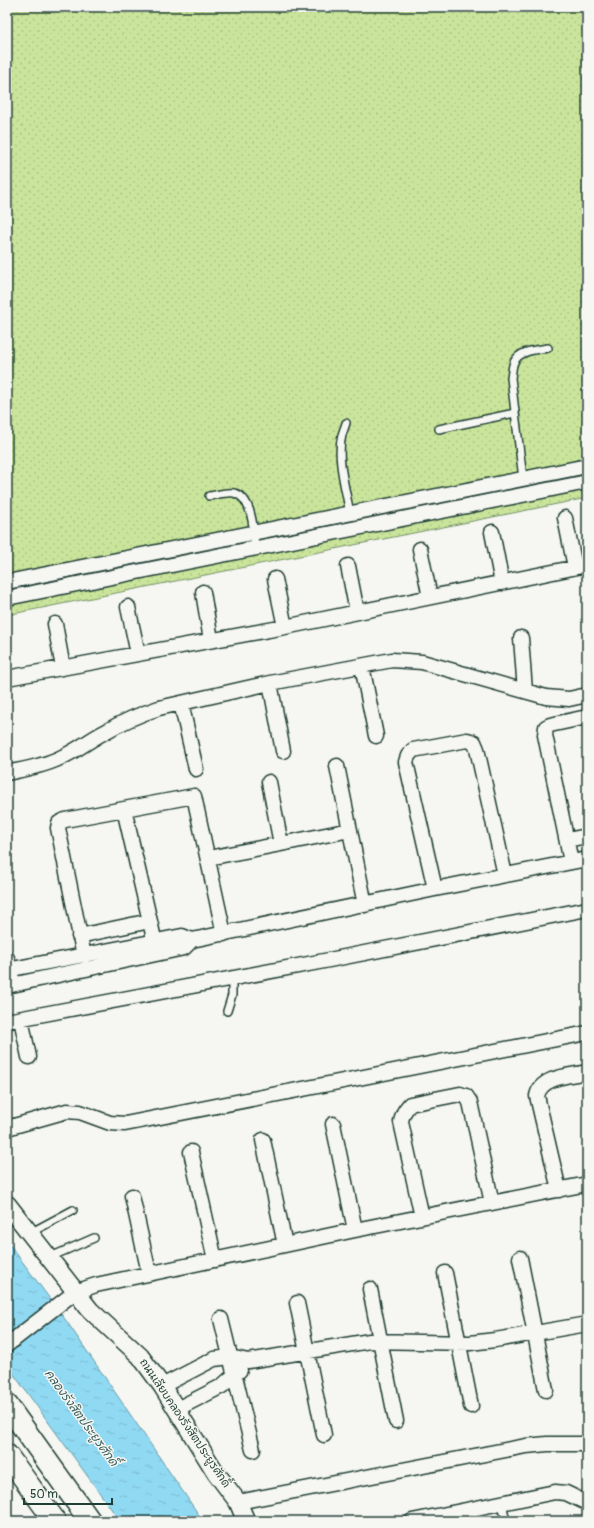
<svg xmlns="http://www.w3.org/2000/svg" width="594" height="1528" viewBox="0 0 594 1528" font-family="Pangolin,'Playpen Sans Thai',sans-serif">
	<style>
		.grass { fill: url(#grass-dots); stroke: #749168 }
		.water { fill: url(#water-ripples); stroke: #639ba6 }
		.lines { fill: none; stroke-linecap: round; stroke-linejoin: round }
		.service-casing { stroke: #1f3d34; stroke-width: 10 }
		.minor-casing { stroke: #1f3d34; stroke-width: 17 }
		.tertiary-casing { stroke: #1f3d34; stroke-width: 20 }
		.primary-casing { stroke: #1f3d34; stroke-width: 24 }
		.service { stroke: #f6f6f2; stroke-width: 7 }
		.minor { stroke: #f6f6f2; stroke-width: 14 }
		.tertiary { stroke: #f6f6f2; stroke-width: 17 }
		.primary { stroke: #f6f6f2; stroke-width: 21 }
		.labels { text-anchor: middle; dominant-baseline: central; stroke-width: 3; stroke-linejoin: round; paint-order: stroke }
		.street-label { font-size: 11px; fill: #1f3d34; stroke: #f6f6f2 }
		.water-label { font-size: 12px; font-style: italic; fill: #365c5a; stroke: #f6f6f2 }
	</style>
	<defs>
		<pattern id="grass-dots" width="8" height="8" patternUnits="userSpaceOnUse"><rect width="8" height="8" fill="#cae59b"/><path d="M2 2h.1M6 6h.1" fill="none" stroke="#adc586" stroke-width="1.8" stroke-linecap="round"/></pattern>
		<pattern id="water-ripples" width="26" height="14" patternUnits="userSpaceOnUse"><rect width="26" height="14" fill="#90d9f2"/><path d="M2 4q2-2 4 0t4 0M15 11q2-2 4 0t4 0" fill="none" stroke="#7cbbd0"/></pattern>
	</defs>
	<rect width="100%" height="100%" fill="#f6f6f2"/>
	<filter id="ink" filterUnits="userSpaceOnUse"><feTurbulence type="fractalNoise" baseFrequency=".025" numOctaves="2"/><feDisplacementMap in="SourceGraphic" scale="8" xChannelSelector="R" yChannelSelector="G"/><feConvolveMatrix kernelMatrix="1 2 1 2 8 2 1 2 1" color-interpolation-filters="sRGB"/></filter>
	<g filter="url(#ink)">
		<path class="grass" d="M7 7H587V498L7 615Z"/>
		<path class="water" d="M7 1241 67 1322 203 1521H120L7 1365Z"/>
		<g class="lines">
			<defs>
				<path id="service" d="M346 423C345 427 343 431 342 435 336 458 346 490 350 514
					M439 429 515 413
					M523 479 511 378C512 373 512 366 514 362 520 350 536 350 548 348
					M209 496C216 495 226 492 234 493 253 497 254 533 255 549
					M227 1011 232 995V979
					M30 1233 73 1210
					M48 1258 94 1238
					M502 1503 506 1521"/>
				<path id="minor" d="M565 518 575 567
					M492 532 502 583
					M420 549 430 597
					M348 566 357 612
					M275 579 285 627
					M7 582 587 466
					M203 592 211 640
					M7 598 587 482
					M128 607 138 654
					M55 624 63 668
					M521 638 525 691
					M362 666 376 736
					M7 678 285 627 587 565
					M270 683 283 751
					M181 703 196 769
					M337 766 365 905
					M7 773C25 769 44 766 60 758 76 751 88 741 103 733 120 723 140 714 159 708L270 683 392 660 422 662 546 697 569 699 587 695
					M124 809 194 796 224 934
					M567 840 587 836
					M281 844 350 830
					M208 858 281 844 269 782
					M571 862 545 735 546 727 550 725 587 717
					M435 889 406 762 408 756 413 750 467 740 474 742 477 749 505 875
					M79 936 150 921
					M84 956 58 828 59 823 65 820 124 809 155 943
					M7 958 12 979
					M7 970 182 936 192 940 435 889 587 859
					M7 986 184 948 192 940
					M21 1019 29 1057
					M7 1021 319 962 587 909
					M333 1124 355 1230
					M7 1128 67 1111 80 1112 110 1123 125 1124 587 1033
					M263 1140 285 1245
					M191 1152 215 1260
					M559 1190 537 1096C541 1076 570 1076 587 1072
					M132 1196 149 1273
					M422 1217 401 1122C402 1114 405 1110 410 1104L460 1094 466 1096 470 1102 492 1203
					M520 1258 546 1390
					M445 1273 471 1406
					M370 1289 396 1421
					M297 1303 324 1435
					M221 1319 253 1450
					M7 1345 75 1292 96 1285 355 1230 587 1184
					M162 1386 214 1359 230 1357 248 1361 370 1341 470 1343 495 1340 587 1324
					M177 1409 222 1386 240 1370
					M238 1502 526 1446 547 1444H587
					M412 1521 555 1492 566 1493 587 1503"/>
				<path id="tertiary" d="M7 1204 90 1310 140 1356 162 1386 216 1473 238 1502 246 1521"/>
				<path id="primary" d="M7 1405 90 1521
					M7 1455 55 1521"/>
			</defs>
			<use href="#service" class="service-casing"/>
			<use href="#minor" class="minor-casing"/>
			<use href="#tertiary" class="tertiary-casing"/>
			<use href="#primary" class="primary-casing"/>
			<use href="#service" class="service"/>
			<use href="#minor" class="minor"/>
			<use href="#tertiary" class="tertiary"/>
			<use href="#primary" class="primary"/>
		</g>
	</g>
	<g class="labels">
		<g class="street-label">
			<text transform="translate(185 1423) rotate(56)">ถนนเลียบคลองรังสิตประยูรศักดิ์</text>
		</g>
		<g class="water-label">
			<text transform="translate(81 1418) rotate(54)">คลองรังสิตประยูรศักดิ์</text>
		</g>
	</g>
	<rect width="594" height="1528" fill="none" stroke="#f6f6f2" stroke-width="24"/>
	<rect x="12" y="12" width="570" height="1504" fill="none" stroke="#1f3d34" stroke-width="1.5" filter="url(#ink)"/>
	<path d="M24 1498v6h88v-6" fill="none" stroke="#1f3d34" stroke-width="2"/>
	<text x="30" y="1498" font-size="12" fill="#1f3d34" stroke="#f6f6f2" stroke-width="3" paint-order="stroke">50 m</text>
</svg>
